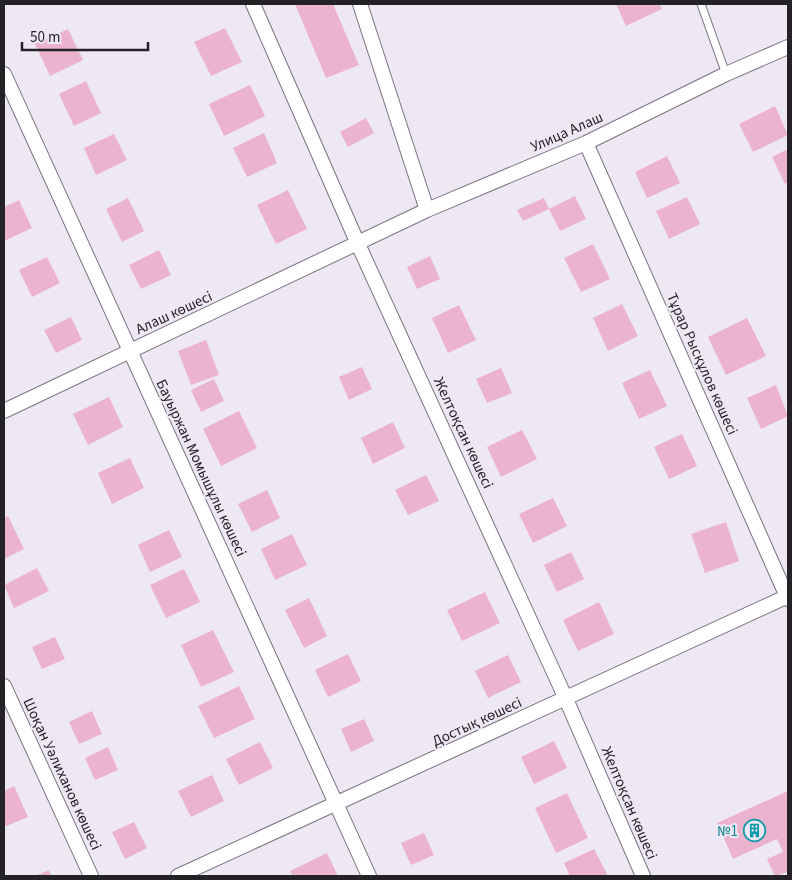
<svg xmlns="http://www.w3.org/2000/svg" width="792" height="880" viewBox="0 0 792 880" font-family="'Source Sans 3',sans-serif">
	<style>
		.building { fill: #ebb3ce }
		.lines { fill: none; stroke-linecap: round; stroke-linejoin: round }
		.lane-casing { stroke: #78737e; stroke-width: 9 }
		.street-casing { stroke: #78737e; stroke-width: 16 }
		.lane { stroke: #fff; stroke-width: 7 }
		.street { stroke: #fff; stroke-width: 14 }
		.labels { text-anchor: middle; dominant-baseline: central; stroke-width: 4; stroke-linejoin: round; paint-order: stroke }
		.street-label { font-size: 15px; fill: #242227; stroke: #eee8f4 }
		.culture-label { font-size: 15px; fill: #0d838f; stroke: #eee8f4; text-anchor: end }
	</style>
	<rect width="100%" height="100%" fill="#eee8f4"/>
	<path class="building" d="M295 4H333L359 65 326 78Z
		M616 4H659L662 9 626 26Z
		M225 28 242 62 211 76 194 42Z
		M68 29 83 60 50 76 35 44Z
		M86 81 101 113 74 126 59 94Z
		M250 85 265 116 224 136 209 104Z
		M775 106 788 135 753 152 739 124Z
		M366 118 374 133 348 147 340 132Z
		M264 133 277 163 247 177 233 148Z
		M114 134 127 160 96 175 84 148Z
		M788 149V182L785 184 772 157Z
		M667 156 680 183 647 198 635 172Z
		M288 190 307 229 276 244 257 205Z
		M575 196 586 219 560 231 549 209Z
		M687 197 700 224 669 239 656 211Z
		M128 198 144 231 122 242 106 209Z
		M544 198 549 209 523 221 517 210Z
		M19 200 32 228 4 241V207Z
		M593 244 610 279 581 292 564 258Z
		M159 250 171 275 141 289 129 265Z
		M430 256 440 279 417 289 407 267Z
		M47 257 60 283 32 297 19 270Z
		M622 304 638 336 608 351 593 318Z
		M459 305 476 340 448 353 432 318Z
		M71 317 82 340 56 353 44 330Z
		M747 318 766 356 726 375 708 337Z
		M206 340 219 375 191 385 178 351Z
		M362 367 372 389 349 400 339 377Z
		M501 368 512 393 487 403 476 379Z
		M650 370 667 406 639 419 622 383Z
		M214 379 224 401 201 412 191 390Z
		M776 385 788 416 761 429 747 398Z
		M109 397 123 427 88 445 73 414Z
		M239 411 257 448 221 466 203 429Z
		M393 422 405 448 373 464 361 438Z
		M522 430 537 459 501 477 487 447Z
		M682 434 697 466 669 479 654 447Z
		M130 458 144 488 112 504 98 473Z
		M426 475 439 501 408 515 395 490Z
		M267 490 280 518 252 532 238 504Z
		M553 498 567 526 533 543 519 514Z
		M8 516 24 549 4 559V518Z
		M726 522 739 561 705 573 691 534Z
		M169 530 182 557 150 572 138 545Z
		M292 534 307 565 275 580 261 549Z
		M571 552 584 579 557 592 544 565Z
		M37 568 49 591 14 608 4 585Z
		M184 569 200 602 166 618 150 585Z
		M485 592 500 623 462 641 447 610Z
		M309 598 327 636 304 648 285 610Z
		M599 602 614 634 578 651 563 620Z
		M213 630 234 672 201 687 181 645Z
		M55 637 65 659 42 669 32 647Z
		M348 654 361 681 328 697 315 670Z
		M508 655 521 682 488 698 475 671Z
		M239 686 255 719 214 738 198 706Z
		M92 711 102 734 79 744 69 722Z
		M364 719 374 741 351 752 341 729Z
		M554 741 567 768 534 784 521 757Z
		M260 742 273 768 239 785 226 759Z
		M108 747 118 770 95 780 85 758Z
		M212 775 224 801 191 817 178 791Z
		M14 786 28 817 4 827V791Z
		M788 791V872L775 876 767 859 783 852 777 839 733 859 717 823Z
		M567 793 588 838 556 853 535 808Z
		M134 822 147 848 125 859 112 832Z
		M424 833 434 855 411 865 401 843Z
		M594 849 608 876H570L564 863Z
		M327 853 338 876H293L290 871Z
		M49 870 51 876H35Z"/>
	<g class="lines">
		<defs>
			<path id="lane" d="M701 4 726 74"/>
			<path id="street" d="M253 4 358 244 566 699 643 876
				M360 4 427 210
				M4 74 369 876
				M586 143 788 599
				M4 411 427 210 586 143 726 74 788 47
				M4 686 91 876
				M178 876 788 596"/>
		</defs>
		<use href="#lane" class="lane-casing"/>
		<use href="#street" class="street-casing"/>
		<use href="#lane" class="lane"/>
		<use href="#street" class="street"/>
	</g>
	<defs>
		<symbol id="building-ring" viewBox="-11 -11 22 22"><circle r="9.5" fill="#eee8f4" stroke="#0f9aa8" stroke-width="1.5"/><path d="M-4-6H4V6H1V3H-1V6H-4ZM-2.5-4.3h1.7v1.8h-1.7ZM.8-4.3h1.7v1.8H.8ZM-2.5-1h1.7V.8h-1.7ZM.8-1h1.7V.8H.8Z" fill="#0f9aa8"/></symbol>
	</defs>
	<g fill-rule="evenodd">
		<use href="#building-ring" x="742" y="818" width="25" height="25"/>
	</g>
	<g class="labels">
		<g class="street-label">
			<text transform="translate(567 132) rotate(-24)">Улица Алаш</text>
			<text transform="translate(174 313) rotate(-25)">Алаш көшесі</text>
			<text transform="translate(702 364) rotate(66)">Тұрар Рысқұлов көшесі</text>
			<text transform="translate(463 433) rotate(65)">Желтоқсан көшесі</text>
			<text transform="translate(201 468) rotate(65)">Бауыржан Момышұлы көшесі</text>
			<text transform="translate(477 722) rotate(-25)">Достық көшесі</text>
			<text transform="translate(62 774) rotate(65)">Шоқан Уәлиханов көшесі</text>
			<text transform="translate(629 803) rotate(67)">Желтоқсан көшесі</text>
		</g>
		<g class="culture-label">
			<text x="738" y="831">№1</text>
		</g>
	</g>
	<rect width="792" height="880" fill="none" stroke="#242227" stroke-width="10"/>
	<path d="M22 42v8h126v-8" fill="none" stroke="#242227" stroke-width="2.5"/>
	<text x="30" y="42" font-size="15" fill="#242227" stroke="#eee8f4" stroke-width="4" paint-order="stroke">50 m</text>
</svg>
